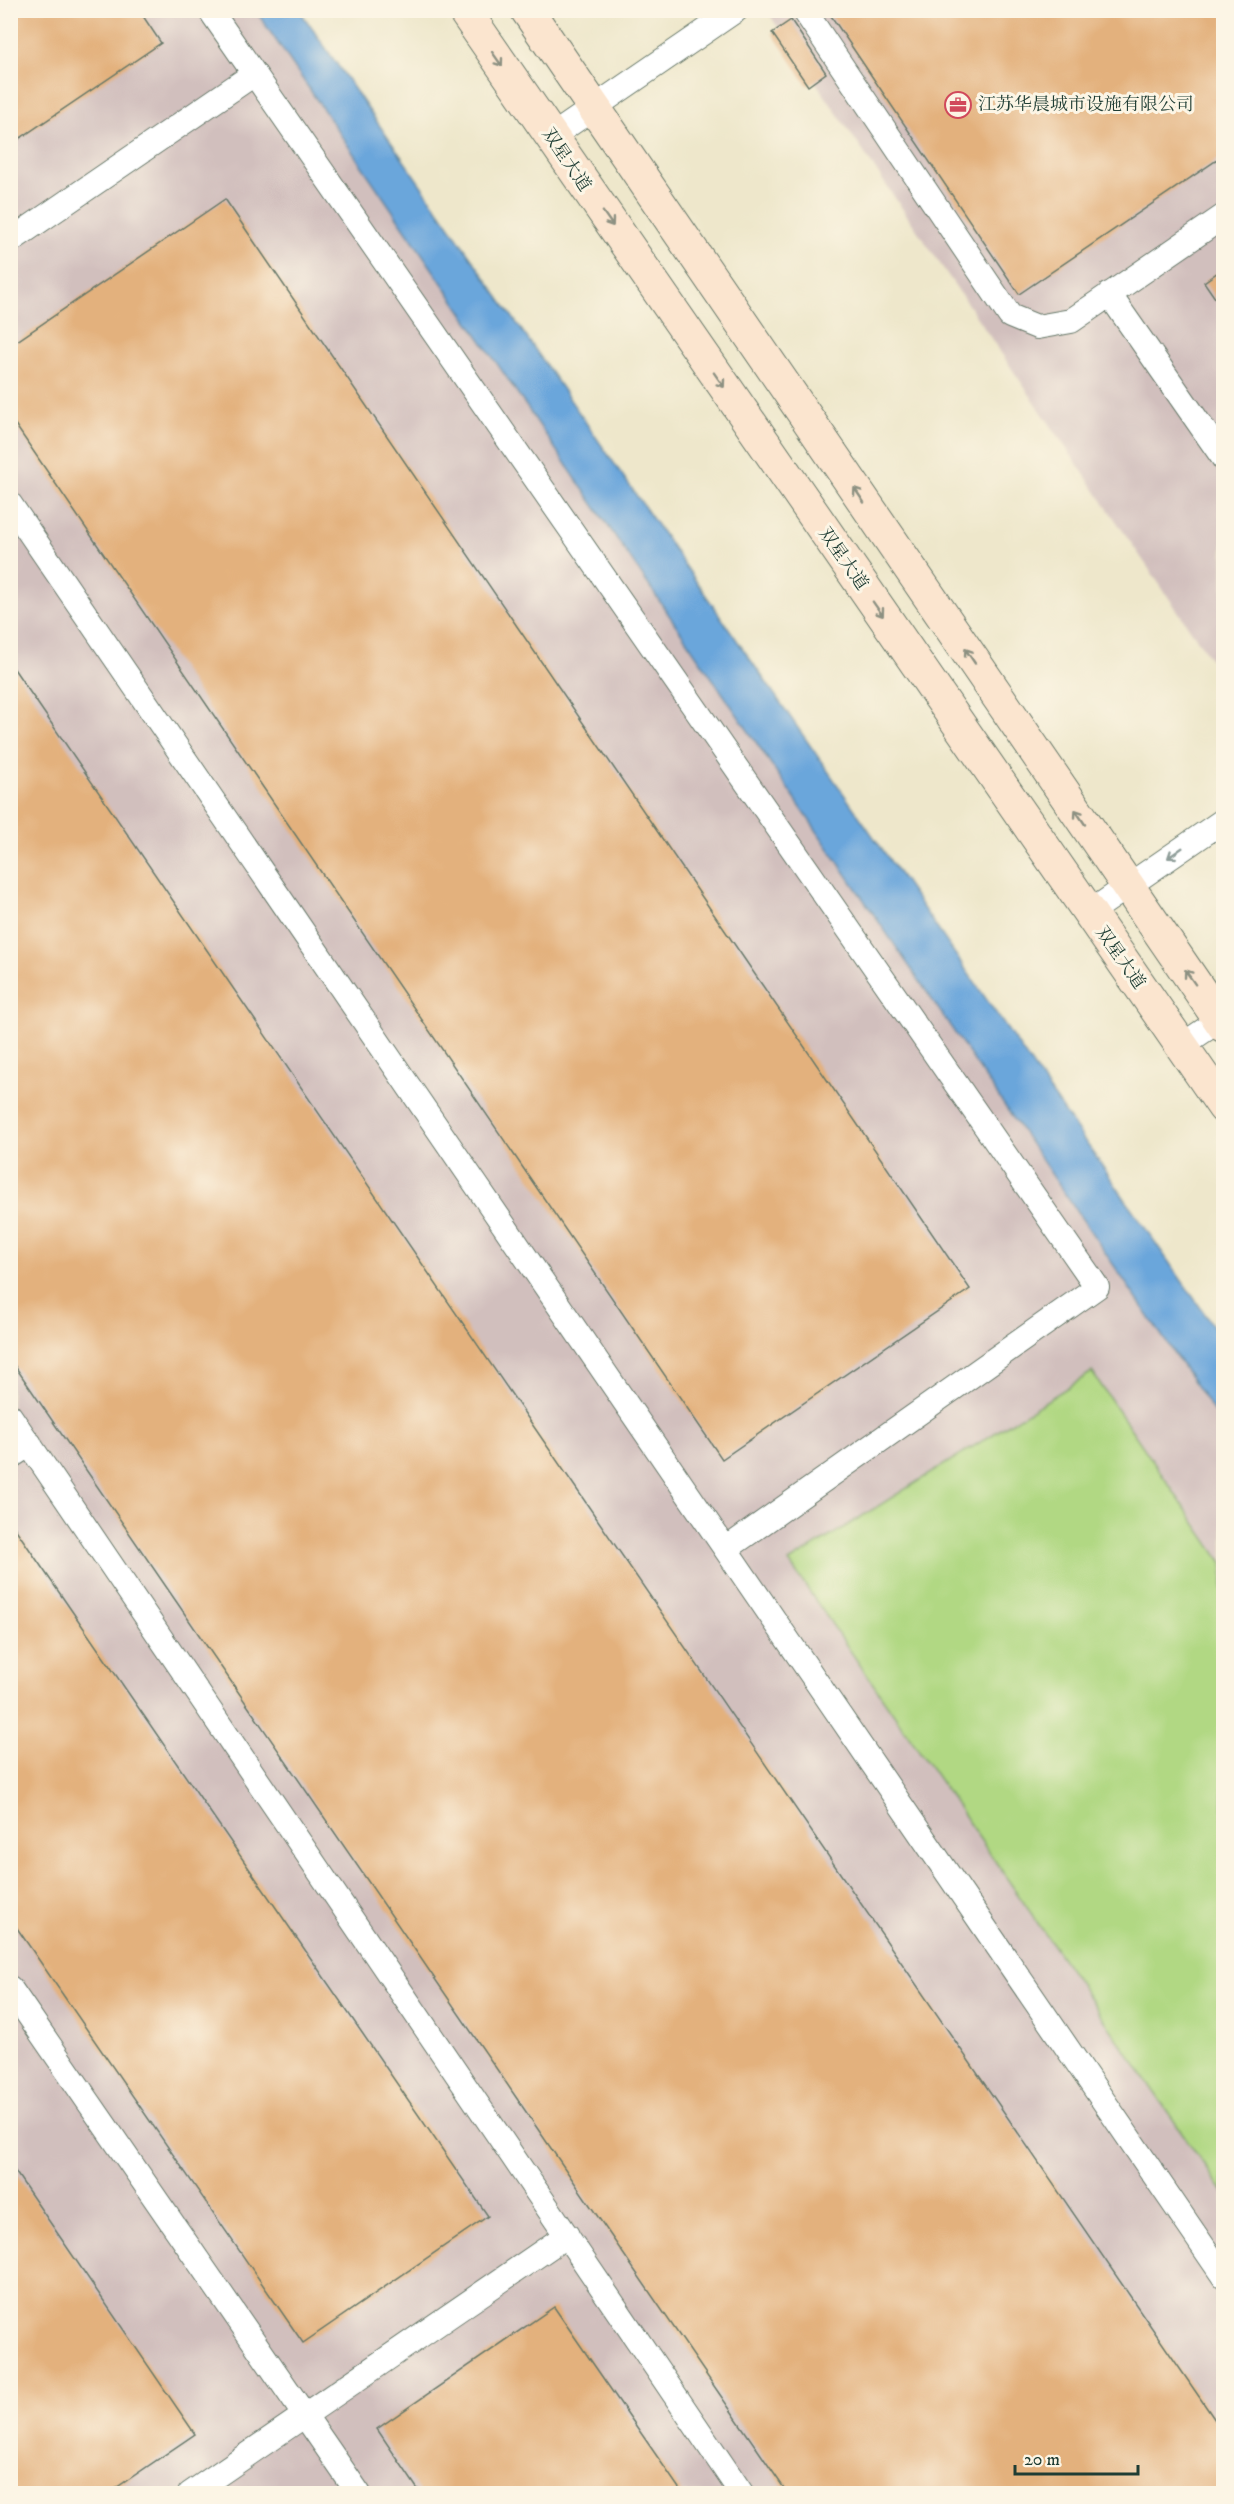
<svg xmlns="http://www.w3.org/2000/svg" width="1234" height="2504" viewBox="0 0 1234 2504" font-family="'IM FELL DW Pica','Noto Serif SC',serif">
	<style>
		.industrial { fill: #d1bfbd }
		.green { fill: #b1d883; stroke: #688a5c; stroke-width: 1.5 }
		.water { fill: #6ba6db; stroke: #457288; stroke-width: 1.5 }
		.building { fill: #e3b17d }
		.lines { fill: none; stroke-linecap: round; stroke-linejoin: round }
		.lane-casing { stroke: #677869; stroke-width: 26 }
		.secondary-casing { stroke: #677869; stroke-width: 35 }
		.lane { stroke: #fff; stroke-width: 24 }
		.secondary { stroke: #fbe5cf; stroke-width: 33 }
		.oneway { stroke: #8d9182 }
		.oneway2 { stroke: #8f9e9a }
		.labels { text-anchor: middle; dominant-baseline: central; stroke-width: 6; stroke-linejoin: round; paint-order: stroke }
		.poi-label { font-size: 18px; fill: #1f3d34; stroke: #fcf5e5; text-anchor: start }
		.street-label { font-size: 18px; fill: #1f3d34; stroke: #fcf5e5 }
	</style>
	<rect width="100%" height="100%" fill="#fcf5e5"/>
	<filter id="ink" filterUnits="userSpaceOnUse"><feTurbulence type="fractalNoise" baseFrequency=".0167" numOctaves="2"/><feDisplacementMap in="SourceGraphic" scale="12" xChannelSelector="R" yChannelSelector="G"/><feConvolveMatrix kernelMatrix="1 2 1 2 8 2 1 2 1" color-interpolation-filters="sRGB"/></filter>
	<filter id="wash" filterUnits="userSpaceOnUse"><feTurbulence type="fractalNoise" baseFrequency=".008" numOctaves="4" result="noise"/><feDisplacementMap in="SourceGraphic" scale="24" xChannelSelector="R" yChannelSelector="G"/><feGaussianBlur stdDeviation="1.35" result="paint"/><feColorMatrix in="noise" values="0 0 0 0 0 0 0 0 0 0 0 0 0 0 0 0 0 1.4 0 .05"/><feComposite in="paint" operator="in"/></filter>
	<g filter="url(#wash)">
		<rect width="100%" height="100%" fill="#eee7cb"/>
		<path class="industrial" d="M11 11H275L1223 1402V2493L11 2494Z
			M767 11H1223V677Z"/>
		<path class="green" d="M1092 1372 1223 1564V2192L789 1562Z"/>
		<path class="water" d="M256 11H300L1223 1340V1425Z"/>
		<g id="blocks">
			<path class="building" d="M10 10H139L161 43 10 145Z
				M827 10H1224V155L1019 294Z
				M791 20 826 73 808 86 772 33Z
				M225 199 970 1289 722 1459 10 417V346Z
				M1224 268V311L1204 282Z
				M10 663 1224 2433V2494H788L10 1359Z
				M10 1521 488 2216 303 2343 10 1918Z
				M10 2164 195 2434 107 2494H10Z
				M554 2307 683 2494H421L377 2429Z"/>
		</g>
	</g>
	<g filter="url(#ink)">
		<use href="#blocks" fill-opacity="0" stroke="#677869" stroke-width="1.5"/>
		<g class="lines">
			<defs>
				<path id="lane" d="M210 10 1097 1287 726 1549
					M804 10 1010 316 1037 327 1071 321 1224 216
					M551 137 736 10
					M10 241 254 74
					M1109 294 1224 459
					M10 504 1224 2277
					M1089 913 1224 820
					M1181 1046 1224 1017
					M10 1416 742 2494
					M10 1457 30 1444
					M10 1988 359 2494
					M190 2494 567 2235"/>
				<path id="secondary" d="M464 10 1224 1107
					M527 10 1224 1026"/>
			</defs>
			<use href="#lane" class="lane-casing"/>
			<use href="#secondary" class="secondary-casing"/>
			<use href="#lane" class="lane"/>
			<use href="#secondary" class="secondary"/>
		</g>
		<defs><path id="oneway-shaft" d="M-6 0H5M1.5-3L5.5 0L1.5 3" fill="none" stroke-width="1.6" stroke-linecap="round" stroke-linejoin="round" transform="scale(1.5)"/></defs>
		<g class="oneway">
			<use href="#oneway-shaft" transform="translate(497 59) rotate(55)"/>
			<use href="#oneway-shaft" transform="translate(608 219) rotate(55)"/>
			<use href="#oneway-shaft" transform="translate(719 380) rotate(55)"/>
			<use href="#oneway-shaft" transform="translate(859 495) rotate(-124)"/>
			<use href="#oneway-shaft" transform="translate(878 609) rotate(55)"/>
			<use href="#oneway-shaft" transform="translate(970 656) rotate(-124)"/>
			<use href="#oneway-shaft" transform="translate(1080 817) rotate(-124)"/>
			<use href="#oneway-shaft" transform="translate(1190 977) rotate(-125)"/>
		</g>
		<use class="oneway2" href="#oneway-shaft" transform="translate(1175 853) rotate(145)"/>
	</g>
	<defs>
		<symbol id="office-ring" viewBox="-11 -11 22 22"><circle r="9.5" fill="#fcf5e5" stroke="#d1495b" stroke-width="1.5"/><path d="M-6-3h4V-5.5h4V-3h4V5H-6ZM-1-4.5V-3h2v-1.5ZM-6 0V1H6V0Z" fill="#d1495b"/></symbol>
	</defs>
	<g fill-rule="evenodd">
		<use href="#office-ring" x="943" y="90" width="30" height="30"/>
	</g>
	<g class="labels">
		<g class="poi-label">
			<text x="978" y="105">江苏华晨城市设施有限公司</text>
		</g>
		<g class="street-label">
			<text transform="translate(566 160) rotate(56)">双星大道</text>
			<text transform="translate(843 559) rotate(55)">双星大道</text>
			<text transform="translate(1120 958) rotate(55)">双星大道</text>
		</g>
	</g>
	<rect width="1234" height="2504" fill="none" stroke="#fcf5e5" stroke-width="36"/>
	<path d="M1015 2465v9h123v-9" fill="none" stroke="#1f3d34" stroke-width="3"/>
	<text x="1024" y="2465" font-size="18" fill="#1f3d34" stroke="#fcf5e5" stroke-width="4.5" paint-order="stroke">20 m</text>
</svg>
